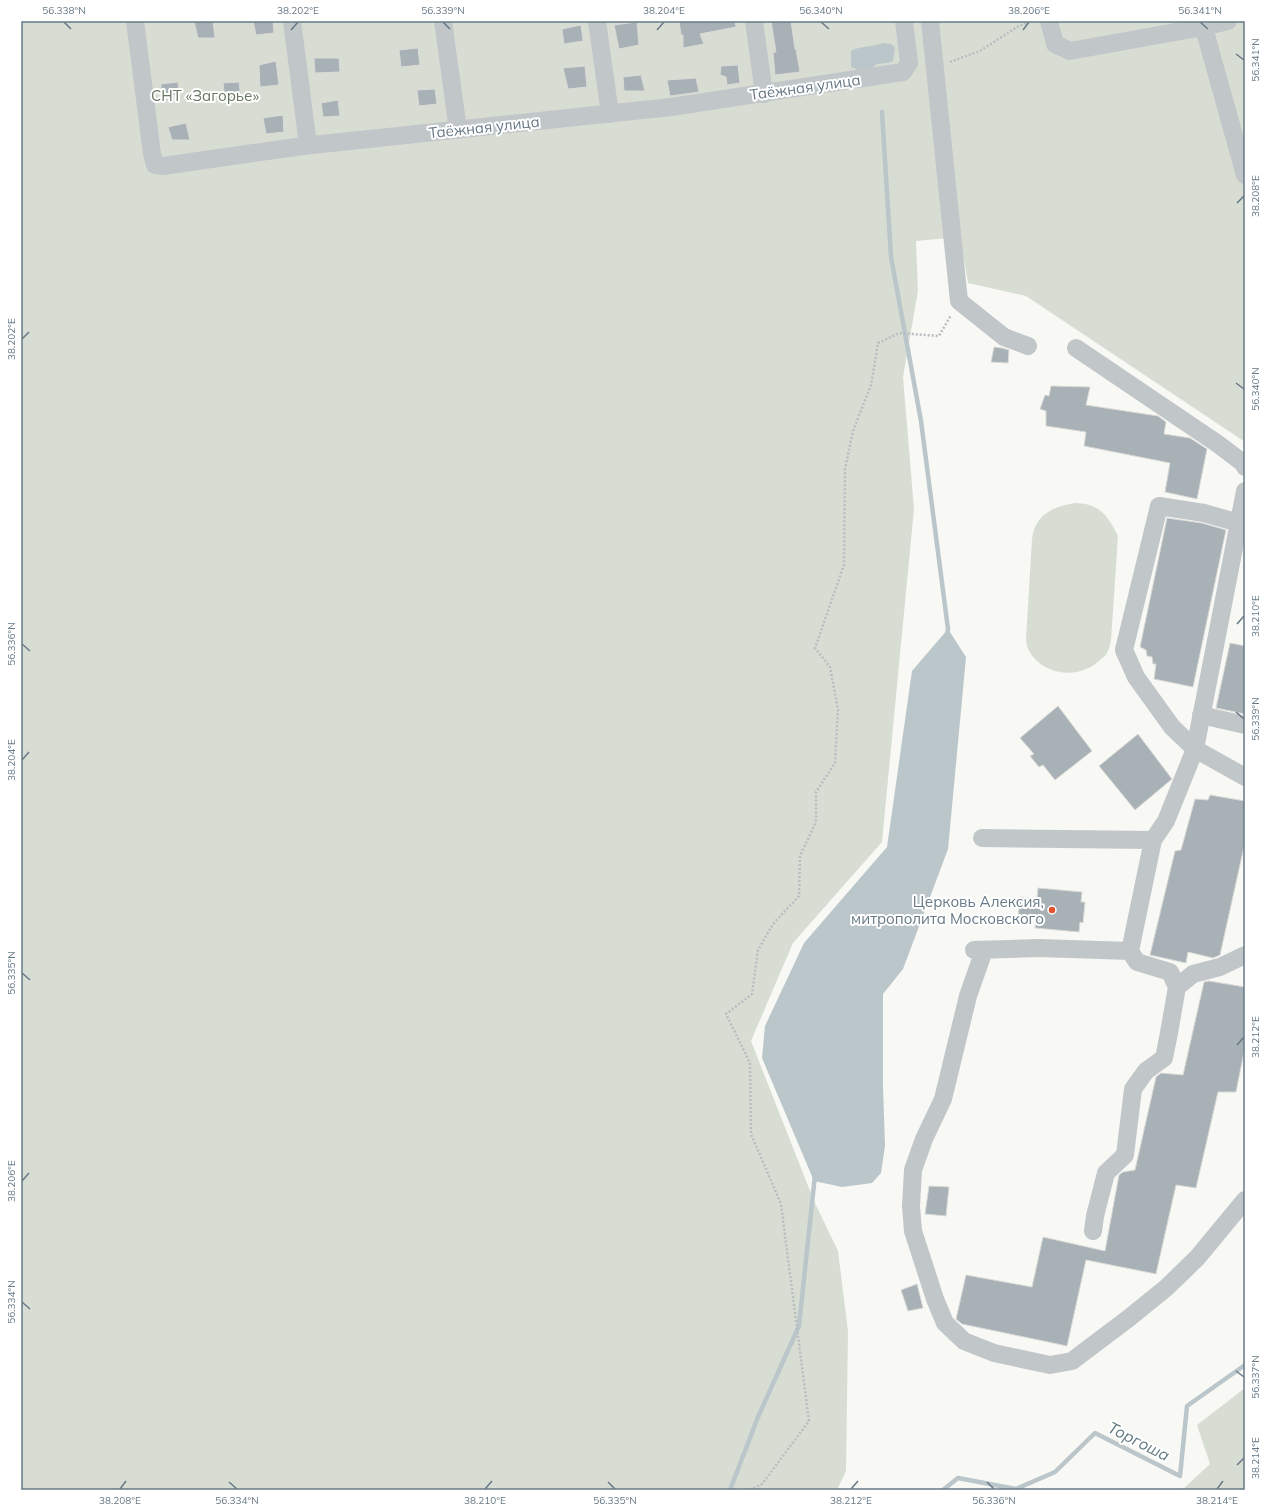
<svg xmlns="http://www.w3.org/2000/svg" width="1266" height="1511" viewBox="0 0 1266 1511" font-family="Mulish,sans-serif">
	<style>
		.green { fill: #d8ddd4 }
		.water { fill: #bac6ca }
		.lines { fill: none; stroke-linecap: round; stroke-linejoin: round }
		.stream { stroke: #bac6ca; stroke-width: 4.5 }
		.building { fill: #a8b1b6; stroke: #dadad7 }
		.path { stroke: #b9bdc0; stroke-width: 2.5; stroke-dasharray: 2 2; stroke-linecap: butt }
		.minor { stroke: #c1c6c9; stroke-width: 18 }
		.ticks { fill: none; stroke: #677986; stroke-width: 1.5 }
		.poi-dot { fill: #e0512d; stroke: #fff; stroke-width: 1.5 }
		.labels { text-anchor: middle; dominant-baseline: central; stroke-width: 4; stroke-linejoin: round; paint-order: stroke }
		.street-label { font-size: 15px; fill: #677986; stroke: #fff }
		.park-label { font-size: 15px; fill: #667862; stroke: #fff }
		.poi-label { font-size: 15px; fill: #677986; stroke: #fff; text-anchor: end }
		.water-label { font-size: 16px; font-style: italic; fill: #637a81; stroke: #fff }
		.neatline { fill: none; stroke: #677986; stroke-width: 1.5 }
		.ticks-label { font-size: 10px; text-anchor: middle; fill: #677986 }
	</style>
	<rect width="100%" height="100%" fill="#f8f8f5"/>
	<path class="green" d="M21 21H1245V442L1026 296 968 283 960 237 916 241 918 291 903 377 914 509 882 842 793 943 751 1041 814 1201 838 1251 848 1331 846 1471 837 1490H21Z
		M1076 503C1100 504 1108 516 1118 536L1111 641C1110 645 1109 649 1107 653 1106 656 1103 657 1101 659 1083 678 1051 677 1034 658 1029 652 1026 646 1026 639L1032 539C1035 514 1054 506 1076 503Z
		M1245 1388V1490H1182L1210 1464 1197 1425Z"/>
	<path class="water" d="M884 43 891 44 895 47 893 61 888 63 877 64 869 70 861 71 851 67V51C856 47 875 46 884 43Z
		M948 629 966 657 948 849 903 969 883 994V1086L885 1146 881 1173 872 1183 842 1187 814 1181 762 1058 765 1026 804 943 887 847 912 671Z"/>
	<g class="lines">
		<path class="stream" d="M882 112 891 257 921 421 948 629 947 635
			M730 1490 758 1417 799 1326 815 1175
			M943 1490 958 1478 1016 1489 1055 1472 1095 1433 1180 1476 1187 1406 1245 1365"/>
	</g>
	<path class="building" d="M194 21H213L215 38H198Z
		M253 21H273L274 33 256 35Z
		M679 21H735L736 27 700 34 704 44 683 48V35H681Z
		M771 21H791L795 49H796L800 72 775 75 773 52H776Z
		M637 22 639 45 619 49 614 25Z
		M581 25 583 41 564 44 562 29Z
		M418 48 420 65 401 67 399 50Z
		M314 58H339L340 72 315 73Z
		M276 61 279 85 260 87 259 65Z
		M738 65 740 83 727 85 726 77 720 75 721 66Z
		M585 66 587 87 568 89 563 68Z
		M641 75 645 91H624L623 77Z
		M696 78 699 92 670 96 667 80Z
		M178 82 179 95 161 97V84Z
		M239 82 241 99 225 100 223 83Z
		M435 89 437 104 419 106 417 90Z
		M338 100 340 116 323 117 321 103Z
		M283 115 284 132 266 134 263 118Z
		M186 123 190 140H172L168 127Z
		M994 347 1002 348 1009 350 1008 363 991 362Z
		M1051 386 1090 387 1086 405 1158 416 1166 422 1164 434 1190 438 1207 449 1197 499 1165 492 1170 463 1084 446 1086 432 1046 426V411L1040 409 1045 395 1049 396Z
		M1167 518 1202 523 1226 530 1193 687 1154 679 1156 664H1153L1152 657 1147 656 1146 650 1140 647Z
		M1230 643 1245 646V714L1216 708Z
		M1058 706 1092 751 1055 780 1043 765 1039 767 1030 756 1034 754 1020 738Z
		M1138 734 1172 779 1135 810 1099 766Z
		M1210 795 1245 801V842L1220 955 1213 958 1188 952 1186 963 1150 955 1175 851 1181 850 1195 799 1208 800Z
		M1038 888 1082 892 1081 902H1085L1083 923 1080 922 1079 932 1035 928 1036 919 1018 917 1020 897 1037 898Z
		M1209 981 1245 987V1047L1236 1092H1218L1196 1188 1176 1185 1156 1274 1086 1260 1067 1346 962 1324 956 1319 966 1275 1032 1287 1043 1237 1105 1251 1119 1175 1123 1172 1135 1170 1156 1077 1161 1073 1183 1075 1204 982Z
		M929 1186 949 1187 946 1216 925 1214Z
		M917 1284 923 1308 908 1311 901 1290Z"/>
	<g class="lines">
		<path class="path" d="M950 62 980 51 1017 27 1031 21
			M750 1490 762 1484 809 1421 781 1204 751 1134 750 1063 726 1014 752 994 758 950 773 924 799 896 800 856 816 822V792L835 763 838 710 830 667 815 648 844 565 845 469 853 431 871 385 878 343 899 333 939 336 951 315"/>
		<path class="minor" d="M135 21 152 154 155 165 163 166 303 146 671 107 903 72 909 63 904 21
			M292 21 308 145
			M443 21 458 130
			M597 21 610 114
			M754 21 764 94
			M930 21 959 301 1004 337 1028 346
			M1049 21 1055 44 1070 51 1203 27 1228 21
			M1202 21 1245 175
			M1076 348 1218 444 1243 463 1245 467
			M1239 523 1204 513 1159 506 1124 650 1136 677 1172 727 1195 749 1245 777
			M1201 715 1245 725
			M982 838 1153 840 1166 821 1195 749 1245 491
			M974 950 1039 948 1130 951 1153 840
			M982 950V956L968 996 943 1099 924 1139 913 1170 911 1206 913 1231 935 1299 945 1323 964 1341 994 1353 1050 1365 1072 1361 1129 1318 1166 1288 1197 1258 1245 1200
			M1177 987 1193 974 1220 967 1245 955
			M1093 1231 1095 1216 1106 1173 1125 1155 1133 1089 1146 1071 1164 1058 1169 1033 1177 987 1170 972 1137 962 1130 951"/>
	</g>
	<path class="ticks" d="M64 22 71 29M443 22 450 29M821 22 829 29M1200 22 1208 29M291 30 298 22M657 30 664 22M1023 30 1029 22M1236 54 1244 60M1237 203 1244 196M22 339 29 332M1236 383 1244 389M1237 624 1244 616M22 644 30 651M1236 712 1244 719M22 760 29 752M22 973 30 980M1237 1045 1244 1037M22 1181 29 1173M22 1302 30 1309M1236 1371 1244 1377M1237 1465 1244 1458M229 1482 237 1489M608 1482 615 1489M987 1482 994 1489M120 1489 126 1481M485 1489 492 1481M851 1489 858 1481M1217 1489 1223 1481"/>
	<circle class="poi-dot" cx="1052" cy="910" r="4"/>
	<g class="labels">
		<g class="street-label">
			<text transform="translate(805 87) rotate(-8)">Таёжная улица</text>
			<text transform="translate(484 127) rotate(-6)">Таёжная улица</text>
		</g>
		<g class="park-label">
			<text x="205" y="95">СНТ «Загорье»</text>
		</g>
		<g class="poi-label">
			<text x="1044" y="901">Церковь Алексия,<tspan x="1044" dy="17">митрополита Московского</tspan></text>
		</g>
		<g class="water-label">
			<text transform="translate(1139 1441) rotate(27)">Торгоша</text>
		</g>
	</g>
	<rect width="1266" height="1511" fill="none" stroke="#ffffff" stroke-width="44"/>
	<rect x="22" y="22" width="1222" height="1467" class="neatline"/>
	<g class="ticks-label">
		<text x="64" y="14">56.338°N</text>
		<text x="298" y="14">38.202°E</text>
		<text x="443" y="14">56.339°N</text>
		<text x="664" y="14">38.204°E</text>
		<text x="821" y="14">56.340°N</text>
		<text x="1029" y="14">38.206°E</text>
		<text x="1200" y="14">56.341°N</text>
		<text transform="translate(1255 60) rotate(-90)" y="4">56.341°N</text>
		<text transform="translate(1255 196) rotate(-90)" y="4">38.208°E</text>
		<text transform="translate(11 339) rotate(-90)" y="4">38.202°E</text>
		<text transform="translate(1255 389) rotate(-90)" y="4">56.340°N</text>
		<text transform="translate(1255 616) rotate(-90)" y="4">38.210°E</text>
		<text transform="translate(11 644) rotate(-90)" y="4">56.336°N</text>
		<text transform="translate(1255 719) rotate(-90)" y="4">56.339°N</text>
		<text transform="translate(11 760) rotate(-90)" y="4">38.204°E</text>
		<text transform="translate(11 973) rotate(-90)" y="4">56.335°N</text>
		<text transform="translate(1255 1037) rotate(-90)" y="4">38.212°E</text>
		<text transform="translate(11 1181) rotate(-90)" y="4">38.206°E</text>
		<text transform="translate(11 1302) rotate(-90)" y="4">56.334°N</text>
		<text transform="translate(1255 1377) rotate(-90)" y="4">56.337°N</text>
		<text transform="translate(1255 1458) rotate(-90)" y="4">38.214°E</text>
		<text x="120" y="1504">38.208°E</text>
		<text x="237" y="1504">56.334°N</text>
		<text x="485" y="1504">38.210°E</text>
		<text x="615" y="1504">56.335°N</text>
		<text x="851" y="1504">38.212°E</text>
		<text x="994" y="1504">56.336°N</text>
		<text x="1217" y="1504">38.214°E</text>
	</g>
</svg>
